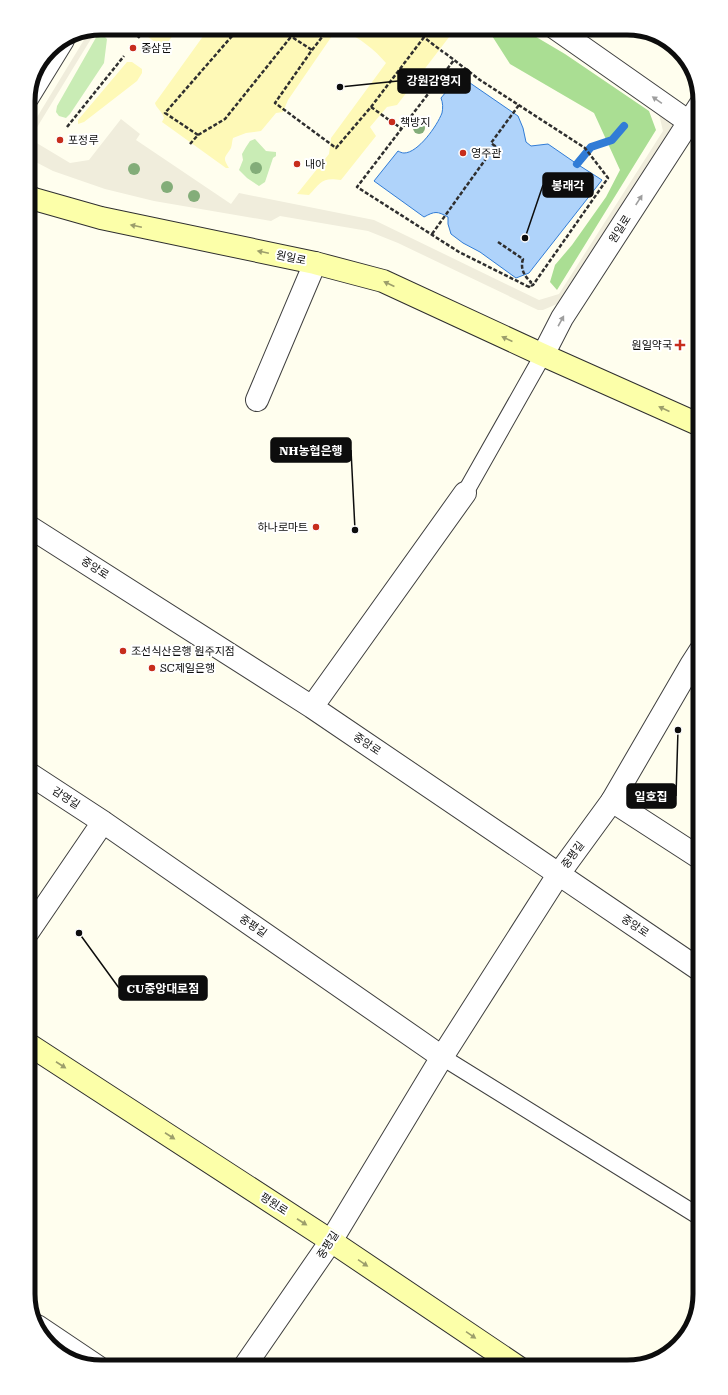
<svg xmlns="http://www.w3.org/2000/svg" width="728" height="1395" viewBox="0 0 728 1395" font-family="'Roboto Serif','Noto Sans KR',serif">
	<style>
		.green { fill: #c9ecb5 }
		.forest { fill: #aade93 }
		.sand { fill: #fef9b7 }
		.plaza { fill: #f0eddc }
		.water { fill: #afd3fa; stroke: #317cd6 }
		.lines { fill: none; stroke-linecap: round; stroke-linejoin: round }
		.stream { stroke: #317cd6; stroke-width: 8 }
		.service-casing { stroke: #404040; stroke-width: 18 }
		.pedestrian-casing { stroke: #404040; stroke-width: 24 }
		.minor-casing { stroke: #404040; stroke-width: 24 }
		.secondary-casing { stroke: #2f2f2f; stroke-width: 24 }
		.path { stroke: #2f2f2f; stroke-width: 2.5; stroke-dasharray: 4 2; stroke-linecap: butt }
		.service { stroke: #fff; stroke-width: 16 }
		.pedestrian { stroke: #fff; stroke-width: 22 }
		.minor { stroke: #fff; stroke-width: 22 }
		.secondary { stroke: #fcffa9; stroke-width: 22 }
		.tree { fill: #83ad79 }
		.oneway { fill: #9e9e9e }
		.oneway2 { fill: #9c9e6b }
		.poi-dot { fill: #c72d1c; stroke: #fff; stroke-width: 1.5 }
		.labels { text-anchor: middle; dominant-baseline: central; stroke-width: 4; stroke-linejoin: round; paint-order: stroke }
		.poi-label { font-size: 11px; fill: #0d0d0d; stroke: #fff; text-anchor: start }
		.street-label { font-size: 11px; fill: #0d0d0d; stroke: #fff }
		.rim { fill: none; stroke: #0d0d0d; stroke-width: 5 }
		.leader { fill: none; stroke: #0d0d0d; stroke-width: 1.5 }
		.callout-dot { fill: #0d0d0d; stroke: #fff; stroke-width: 1.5 }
		.callout { fill: #0d0d0d; stroke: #0d0d0d; stroke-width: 1.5 }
		.callout-label { font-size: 12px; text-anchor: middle; font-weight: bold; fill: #fff }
	</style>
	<rect width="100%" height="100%" fill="#fffeee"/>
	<path class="green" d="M98 34H102L107 39 104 63 70 114 66 118 59 116 56 112 57 106Z
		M255 139 266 151 276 152V156L273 158 265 182 259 186 247 178 239 170 243 160 242 154 246 147 250 141Z"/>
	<path class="forest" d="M487 28H521L565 54 649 111 656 130 557 290 550 282 555 265 572 245 606 197 620 170 594 113 510 64Z"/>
	<path class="sand" d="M136 28H179L163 48Z
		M209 28H456L397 105 387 107 370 127 376 136 341 180C322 177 321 182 309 195L297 194 329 154 331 138 386 63C375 50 359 37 343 31L332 36 288 100 283 112 276 113 261 131 246 133 233 138C232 141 232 145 231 148 225 158 222 157 229 168H226L162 122 164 118C162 111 156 108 155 103Z
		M127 62H132L142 69V73L137 81 84 122 78 124V120Z"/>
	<path class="plaza" d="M535 28H546L599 64 661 106 673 116 676 123 675 130 563 300 557 304 543 310H538L398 243 368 231 280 216 271 221 154 201 105 189 53 171 28 158V132L90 30 97 29 36 129 35 142 70 163 89 160 121 119 140 134 136 140 231 204 239 193 374 220 539 300 559 294 663 131 658 110Z"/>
	<path class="water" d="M457 74 518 116 523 128 526 142 531 146 548 144 577 164 602 180 529 273 516 278 480 252 463 243 451 234 448 224V217C437 211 435 211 424 217L374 181 398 151C400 152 402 153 404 153 418 153 437 126 442 113 443 108 443 103 441 98L451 86Z"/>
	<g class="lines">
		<path class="stream" d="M577 164 591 147 612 140 624 126"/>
		<defs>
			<path id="service" d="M465 493 543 355
				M442 1057 700 1217"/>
			<path id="pedestrian" d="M28 526 312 707 700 970
				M312 707 465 493
				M612 801 700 858"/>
			<path id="minor" d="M555 28 689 122
				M28 97 63 40
				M543 355 562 318 700 105
				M257 400 315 263
				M28 773 103 822 442 1057
				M28 932 103 822
				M37 1326 98 1367
				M244 1367 331 1241 442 1057 558 875 612 801 691 665 700 651"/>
			<path id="secondary" d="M28 196 34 199 101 218 315 263 383 281 543 355 700 425
				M28 1044 331 1241 518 1367"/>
		</defs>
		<use href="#service" class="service-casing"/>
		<use href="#pedestrian" class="pedestrian-casing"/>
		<use href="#minor" class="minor-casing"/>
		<use href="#secondary" class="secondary-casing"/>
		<path class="path" d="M278 28 312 50
			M329 28 312 50 275 103 336 148 371 107 431 28
			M412 28 443 52
			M138 38 146 28
			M445 53 480 80 585 148 608 178 533 285 529 287 459 252 357 187 454 60
			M371 107 389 120
			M395 124 402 129
			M67 127 124 56
			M198 135 225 119 298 28
			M190 144 198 135 165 113 239 28
			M432 234 495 146 491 143 519 105
			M498 242 523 259C520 268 524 276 531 282L529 287"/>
		<use href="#service" class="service"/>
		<use href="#pedestrian" class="pedestrian"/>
		<use href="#minor" class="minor"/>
		<use href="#secondary" class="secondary"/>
	</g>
	<g class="tree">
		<circle cx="419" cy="128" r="6"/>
		<circle cx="256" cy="168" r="6"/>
		<circle cx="134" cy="169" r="6"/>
		<circle cx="167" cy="187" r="6"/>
		<circle cx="194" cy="196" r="6"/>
	</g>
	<defs><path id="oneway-solid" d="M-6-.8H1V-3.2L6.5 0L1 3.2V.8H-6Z"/></defs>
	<g class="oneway">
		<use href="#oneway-solid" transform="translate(657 100) rotate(-145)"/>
		<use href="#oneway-solid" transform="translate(639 200) rotate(-57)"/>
		<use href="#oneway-solid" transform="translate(561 321) rotate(-61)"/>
	</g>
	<g class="oneway2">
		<use href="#oneway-solid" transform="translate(136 226) rotate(-168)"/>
		<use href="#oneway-solid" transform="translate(263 252) rotate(-168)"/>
		<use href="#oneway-solid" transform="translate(389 284) rotate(-155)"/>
		<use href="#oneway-solid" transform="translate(507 339) rotate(-155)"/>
		<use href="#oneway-solid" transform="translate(664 409) rotate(-156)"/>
		<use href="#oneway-solid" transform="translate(61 1065) rotate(33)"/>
		<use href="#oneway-solid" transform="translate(170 1136) rotate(33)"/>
		<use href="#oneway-solid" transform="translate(302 1222) rotate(33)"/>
		<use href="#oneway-solid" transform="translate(363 1263) rotate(34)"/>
		<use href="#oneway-solid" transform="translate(471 1335) rotate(34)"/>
	</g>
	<g class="poi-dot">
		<circle cx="133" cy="48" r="4"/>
		<circle cx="392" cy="122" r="4"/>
		<circle cx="60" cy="140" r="4"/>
		<circle cx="463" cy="153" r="4"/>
		<circle cx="297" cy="164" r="4"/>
		<path d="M678 339h4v4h4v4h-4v4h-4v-4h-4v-4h4z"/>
		<circle cx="316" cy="527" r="4"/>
		<circle cx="123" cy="651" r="4"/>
		<circle cx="152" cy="668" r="4"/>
	</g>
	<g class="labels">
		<g class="poi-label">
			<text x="141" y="48">중삼문</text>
			<text x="400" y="122">책방지</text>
			<text x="68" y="140">포정루</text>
			<text x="471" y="153">영주관</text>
			<text x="305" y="164">내아</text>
			<text x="672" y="345" text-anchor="end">원일약국</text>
			<text x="308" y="527" text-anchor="end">하나로마트</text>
			<text x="131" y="651">조선식산은행 원주지점</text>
			<text x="160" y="668">SC제일은행</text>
		</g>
		<g class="street-label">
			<text transform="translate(620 229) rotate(-57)">원일로</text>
			<text transform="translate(291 258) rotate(12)">원일로</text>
			<text transform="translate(95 568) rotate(33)">중앙로</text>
			<text transform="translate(367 744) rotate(34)">중앙로</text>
			<text transform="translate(66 798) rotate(33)">감영길</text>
			<text transform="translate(573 855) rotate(-54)">중평길</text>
			<text transform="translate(253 926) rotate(35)">중평길</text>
			<text transform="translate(635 926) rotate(34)">중앙로</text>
			<text transform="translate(274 1204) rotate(33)">평원로</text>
			<text transform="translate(328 1245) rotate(-57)">중평길</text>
		</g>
	</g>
	<path d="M0 0H728V1395H0ZM101 35H627A66 66 0 0 1 693 101V1294A66 66 0 0 1 627 1360H101A66 66 0 0 1 35 1294V101A66 66 0 0 1 101 35Z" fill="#fff" fill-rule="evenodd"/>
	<path class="rim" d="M101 35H627A66 66 0 0 1 693 101V1294A66 66 0 0 1 627 1360H101A66 66 0 0 1 35 1294V101A66 66 0 0 1 101 35Z"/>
	<path class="leader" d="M340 87L398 81M525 238L543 185M355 530L351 450M678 730L676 796M79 933L119 988"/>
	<g class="callout-dot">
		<circle cx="340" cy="87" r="4"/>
		<circle cx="525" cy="238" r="4"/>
		<circle cx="355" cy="530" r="4"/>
		<circle cx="678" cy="730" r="4"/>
		<circle cx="79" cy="933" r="4"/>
	</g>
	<g class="callout">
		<rect x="398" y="69" width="72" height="24" rx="4"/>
		<rect x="543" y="173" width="50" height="24" rx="4"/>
		<rect x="271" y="438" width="80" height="24" rx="4"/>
		<rect x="627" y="784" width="49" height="24" rx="4"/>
		<rect x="119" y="976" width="88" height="24" rx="4"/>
	</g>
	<g class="callout-label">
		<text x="434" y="85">강원감영지</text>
		<text x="568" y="190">봉래각</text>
		<text x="311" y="455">NH농협은행</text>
		<text x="651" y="801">일호집</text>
		<text x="163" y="993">CU중앙대로점</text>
	</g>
</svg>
